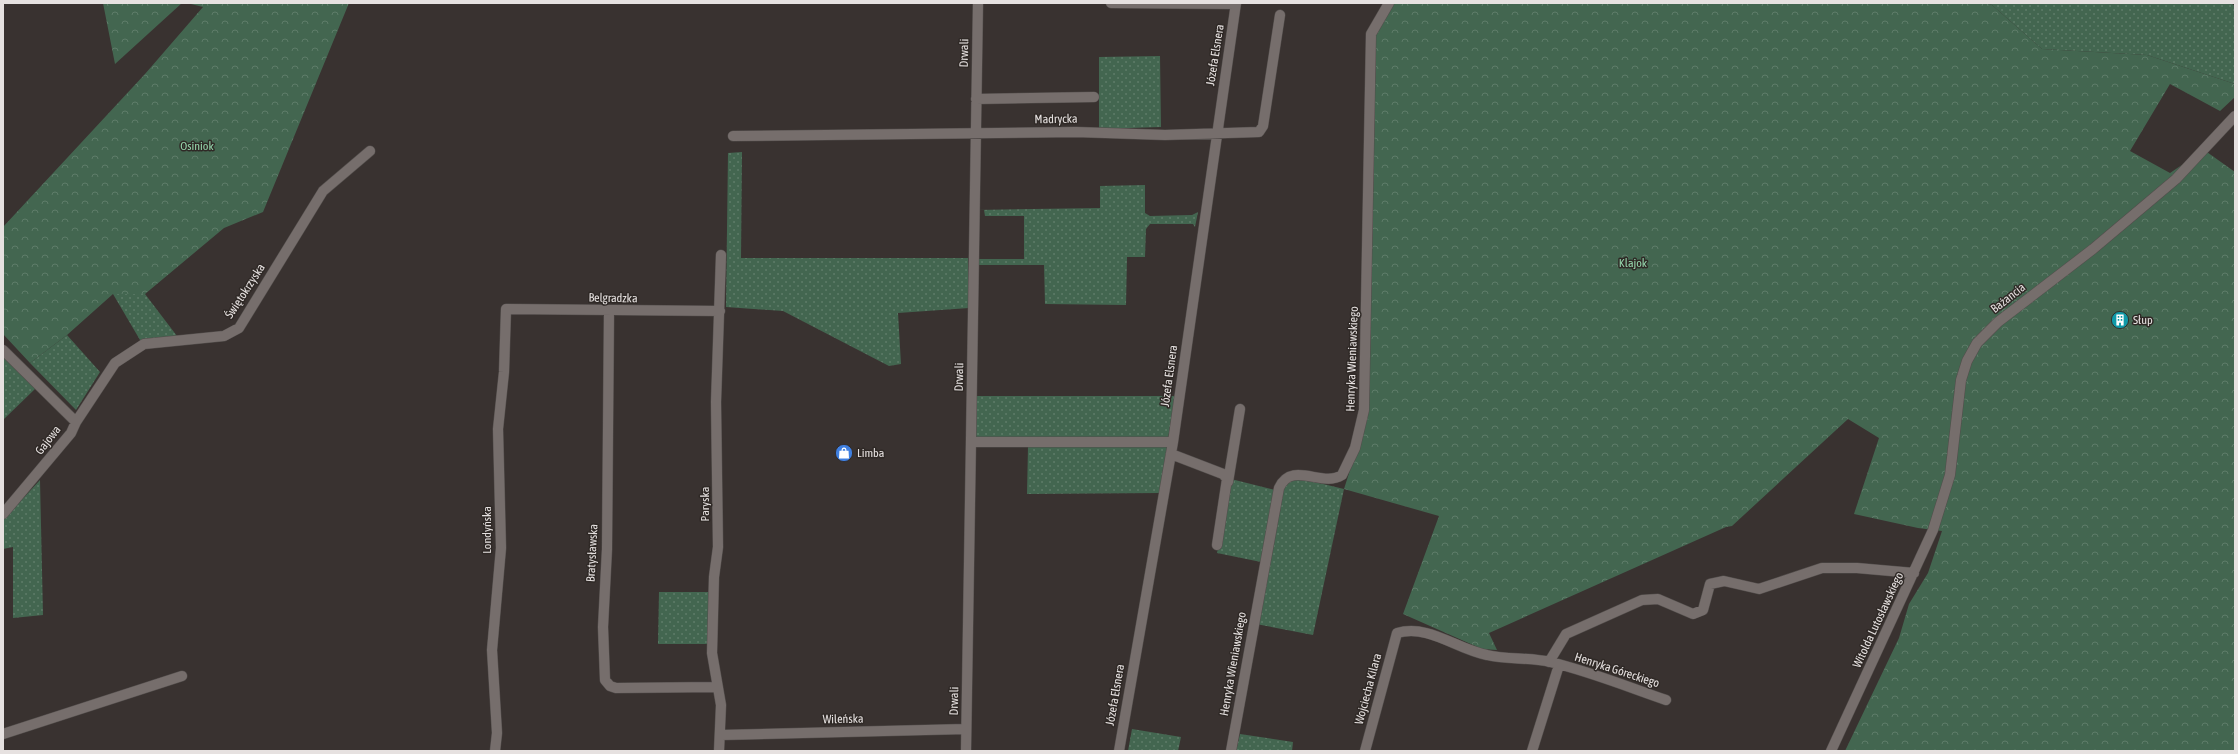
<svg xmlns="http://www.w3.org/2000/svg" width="2238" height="754" viewBox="0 0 2238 754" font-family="'Asap Condensed',sans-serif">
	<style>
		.grass { fill: url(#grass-dots) }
		.forest { fill: url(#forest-crowns) }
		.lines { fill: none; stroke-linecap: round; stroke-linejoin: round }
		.minor-casing { stroke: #534e4c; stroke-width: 11 }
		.minor { stroke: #766e6c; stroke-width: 10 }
		.labels { text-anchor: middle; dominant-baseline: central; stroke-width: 3; stroke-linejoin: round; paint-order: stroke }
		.street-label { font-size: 12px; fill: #e6e1e0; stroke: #2f2926 }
		.park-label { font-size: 12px; fill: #95d6ac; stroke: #2f2926 }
		.poi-label { font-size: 12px; fill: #e6e1e0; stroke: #2f2926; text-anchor: start }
	</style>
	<defs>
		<pattern id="grass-dots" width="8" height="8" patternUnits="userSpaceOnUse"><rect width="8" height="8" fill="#436650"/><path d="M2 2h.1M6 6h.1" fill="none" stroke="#5e7c69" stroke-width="1.8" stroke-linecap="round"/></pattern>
		<pattern id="forest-crowns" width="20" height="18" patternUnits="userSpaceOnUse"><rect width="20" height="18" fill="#436650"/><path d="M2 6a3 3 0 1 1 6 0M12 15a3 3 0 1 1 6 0" fill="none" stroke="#5e7c69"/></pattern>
	</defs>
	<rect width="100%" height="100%" fill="#393230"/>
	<path class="grass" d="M1986 3H2231L2235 6V84L2147 55 2042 49 1992 5Z
		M1160 56 1161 127 1099 129V57Z
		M742 152 741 258H968L969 308 898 313 901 364 889 366 783 311 726 307 728 153Z
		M1145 185V213L1150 216 1192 215 1198 212 1195 227 1193 224H1150L1146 229 1145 257H1127L1126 305 1045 304 1044 265H978L979 259H1024V216H985L984 210H976L1100 208V186Z
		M113 294H145L177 336 140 340Z
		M67 335 100 372 76 410 30 363Z
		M3 356 36 388 3 420Z
		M975 396H1175L1168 439H975Z
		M1028 447H1168L1160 493 1027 494Z
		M1294 477 1344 489 1313 635 1256 624 1283 490 1288 482Z
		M1231 479 1275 490 1261 562 1217 553Z
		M40 480 43 615 13 618V547L3 549V520Z
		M659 592H709V644H658Z
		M1132 729 1181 737 1178 751H1128Z
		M1240 734 1293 742 1292 751H1236Z"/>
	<path class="forest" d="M103 3H182L115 64Z
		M187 3H349L263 212 224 228 145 294H113L67 335 30 363 3 334V227L145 74 203 7Z
		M1394 3H1986L1992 5 2042 49 2147 55 2235 84V97L2220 111 2170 84 2130 151 2170 173 2204 150 2235 172V751H1845L1899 638 1909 604 1928 573 1942 531 1918 528 1854 514 1879 438 1848 419 1732 526 1726 527 1489 633 1497 650 1482 649 1403 614 1439 516 1344 489 1369 410 1376 32Z"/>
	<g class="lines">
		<defs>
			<path id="minor" d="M1111 3 1236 4
				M976 99 1094 97
				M733 136 1076 132 1165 135 1259 132 1263 126 1280 15
				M609 311 607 549 603 627 605 680 610 686 616 688 718 687
				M3 350 76 422 71 433 3 514
				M76 422 115 363 144 344 224 336 239 328 323 191 370 151
				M971 442H1173
				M1171 454 1223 474 1227 479 1217 545
				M1228 482 1240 409
				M1549 662 1566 634 1642 600 1658 599 1693 614 1703 610 1710 584 1724 581 1759 589 1822 568H1857L1914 573
				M3 734 182 676
				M721 735 966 729
				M495 751 497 733 492 650 501 548 498 429 504 372 506 309 720 311
				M719 751 721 705 712 653 714 577 718 547 716 402 721 255
				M966 751 978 3
				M1119 751 1173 442 1236 3
				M1231 751 1279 488C1292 460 1322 488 1342 475L1355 448 1364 410 1371 34 1389 3
				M1365 751 1397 633C1429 624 1456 649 1487 655 1507 660 1530 657 1550 662 1589 671 1628 687 1666 700
				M1532 751 1559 665
				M1831 751 1933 530 1950 475 1961 380 1967 361 1977 343 1998 322 2093 249 2176 179 2235 116"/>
		</defs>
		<use href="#minor" class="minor-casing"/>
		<use href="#minor" class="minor"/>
	</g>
	<defs>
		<symbol id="building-disc" viewBox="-11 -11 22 22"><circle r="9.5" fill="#0f9aa8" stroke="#2f2926"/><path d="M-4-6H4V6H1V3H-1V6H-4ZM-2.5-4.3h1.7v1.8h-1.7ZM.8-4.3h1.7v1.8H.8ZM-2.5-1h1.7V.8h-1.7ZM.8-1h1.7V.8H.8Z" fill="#fff"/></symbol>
		<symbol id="shop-disc" viewBox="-11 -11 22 22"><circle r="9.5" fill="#3f7fe0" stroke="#2f2926"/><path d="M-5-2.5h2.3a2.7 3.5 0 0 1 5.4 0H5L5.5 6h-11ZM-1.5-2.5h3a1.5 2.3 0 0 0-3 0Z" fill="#fff"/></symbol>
	</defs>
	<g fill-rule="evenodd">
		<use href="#building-disc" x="2110" y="310" width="20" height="20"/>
		<use href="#shop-disc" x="834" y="443" width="20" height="20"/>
	</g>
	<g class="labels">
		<g class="street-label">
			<text transform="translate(964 53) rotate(-89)">Drwali</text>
			<text transform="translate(1215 55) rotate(-81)">Józefa Elsnera</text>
			<text transform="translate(1056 119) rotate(-1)">Madrycka</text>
			<text transform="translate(245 291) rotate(-57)">Świętokrzyska</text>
			<text transform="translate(613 298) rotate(1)">Belgradzka</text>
			<text transform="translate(2008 298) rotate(-38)">Bażancia</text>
			<text transform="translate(1352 359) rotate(-88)">Henryka Wieniawskiego</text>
			<text transform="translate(1169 376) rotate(-82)">Józefa Elsnera</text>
			<text transform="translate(959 377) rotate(-89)">Drwali</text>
			<text transform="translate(48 440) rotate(-52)">Gajowa</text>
			<text transform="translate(705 504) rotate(-90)">Paryska</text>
			<text transform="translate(487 530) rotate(-90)">Londyńska</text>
			<text transform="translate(592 553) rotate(-87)">Bratysławska</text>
			<text transform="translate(1878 620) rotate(-65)">Witolda Lutosławskiego</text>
			<text transform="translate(1233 664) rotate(-80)">Henryka Wieniawskiego</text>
			<text transform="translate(1617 670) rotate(18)">Henryka Góreckiego</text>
			<text transform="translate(1368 689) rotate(-75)">Wojciecha Kilara</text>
			<text transform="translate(1115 695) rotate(-80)">Józefa Elsnera</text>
			<text transform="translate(954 701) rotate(-89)">Drwali</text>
			<text transform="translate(843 719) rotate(-1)">Wileńska</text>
		</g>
		<g class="park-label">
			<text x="197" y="146">Osiniok</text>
			<text x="1633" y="263">Klajok</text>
		</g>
		<g class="poi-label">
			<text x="2133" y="320">Słup</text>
			<text x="857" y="453">Limba</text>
		</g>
	</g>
	<rect width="2238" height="754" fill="none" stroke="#e6e1e0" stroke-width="8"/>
</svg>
